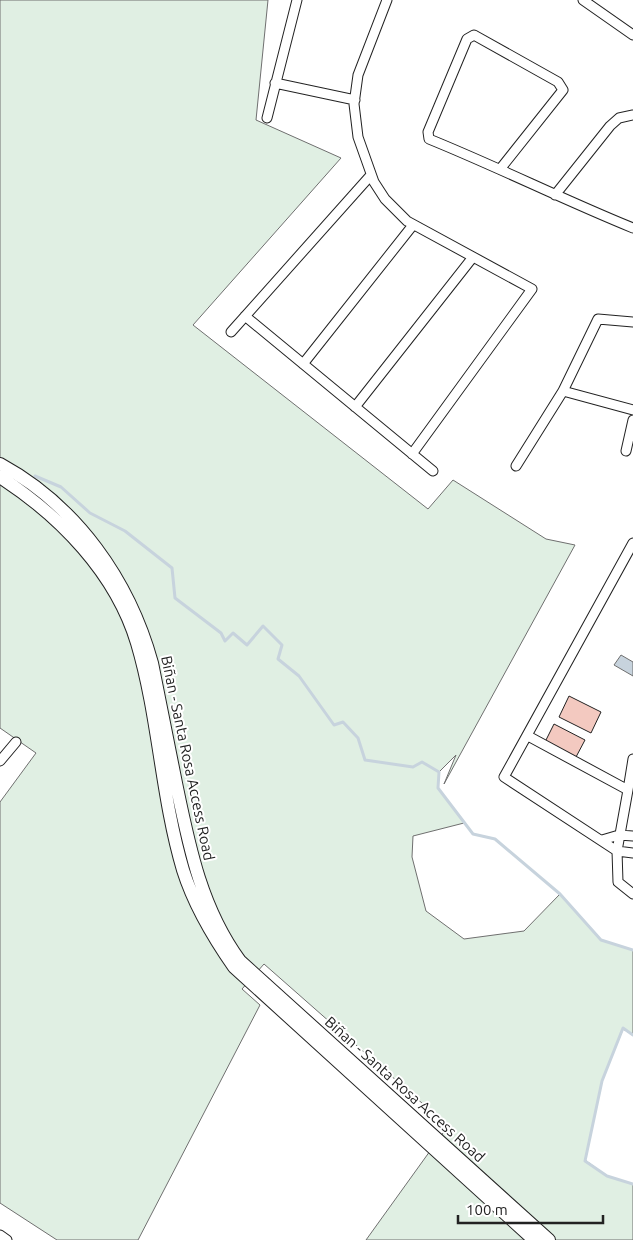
<svg xmlns="http://www.w3.org/2000/svg" width="633" height="1240" viewBox="0 0 633 1240" font-family="Ubuntu,sans-serif">
	<style>
		.green { fill: #e0efe3; stroke: #6f6f6f }
		.water { fill: #c7d3dd; stroke: #6f6f6f }
		.lines { fill: none; stroke-linecap: round; stroke-linejoin: round }
		.stream { stroke: #c7d3dd; stroke-width: 3 }
		.building { fill: #f3c9c0; stroke: #222 }
		.minor-casing { stroke: #222; stroke-width: 11 }
		.secondary-casing { stroke: #222; stroke-width: 14 }
		.minor { stroke: #fff; stroke-width: 9 }
		.secondary { stroke: #fff; stroke-width: 12 }
		.labels { text-anchor: middle; dominant-baseline: central; stroke-width: 4; stroke-linejoin: round; paint-order: stroke }
		.street-label { font-size: 15px; fill: #222; stroke: #fff }
	</style>
	<rect width="100%" height="100%" fill="#fff"/>
	<path class="green" d="M0 0H268L256 120 341 158 193 325 428 509 453 480 546 539 575 545 444 784 456 755 439 772 438 788 464 823 413 836 412 857 426 911 464 939 524 931 560 894 601 940 633 950V1035L623 1029 602 1081 585 1160 607 1176 633 1184V1240H366L448 1126 264 964 242 989 260 1005 138 1240H57L0 1203V802L36 753 0 728Z"/>
	<path class="water" d="M621 655 633 662V676L614 665Z"/>
	<g class="lines">
		<path class="stream" d="M35 476 61 487 90 513 125 531 172 568 175 598 221 633 225 641 233 633 247 645 263 626 282 645 278 659 299 676 334 725 343 722 358 738 365 760 413 767 422 762 439 772 438 788 473 834 495 839 560 894 601 940 633 950
			M633 1035 623 1028 602 1081 585 1161 607 1176 633 1184"/>
	</g>
	<path class="building" d="M569 696 601 712 591 733 559 717Z
		M554 724 585 740 576 757 545 742Z"/>
	<g class="lines">
		<defs>
			<path id="minor" d="M387 0 358 75 354 104 358 137 374 182 385 199 407 221 532 289 412 454
				M583 0 633 35
				M275 83 355 100
				M267 118 297 0
				M501 168 563 90 558 82 474 35 467 39 428 132 429 139C498 167 564 200 633 228
				M555 195 610 126 619 118 633 115
				M245 316 433 471
				M231 332 371 175
				M303 364 413 225
				M563 391 633 410
				M355 407 473 257
				M626 451 633 420
				M516 466 563 391 598 319 633 322
				M633 543 504 777 617 851 633 853
				M528 736 628 790 633 759
				M0 761 16 742
				M628 790 617 851 618 882 633 894
				M602 840 619 835 633 836
				M0 1235 7 1240"/>
			<path id="secondary" d="M0 464C77 506 129 580 152 663 160 703 168 743 176 783 189 846 201 908 240 961L549 1240
				M0 477C60 516 116 573 137 643 159 717 161 796 183 870 194 905 213 937 234 967L534 1240"/>
		</defs>
		<use href="#minor" class="minor-casing"/>
		<use href="#secondary" class="secondary-casing"/>
		<use href="#minor" class="minor"/>
		<use href="#secondary" class="secondary"/>
	</g>
	<g class="labels">
		<g class="street-label">
			<text transform="translate(188 758) rotate(78)">Biñan - Santa Rosa Access Road</text>
			<text transform="translate(405 1089) rotate(42)">Biñan - Santa Rosa Access Road</text>
		</g>
	</g>
	<path d="M458 1215v8h145v-8" fill="none" stroke="#222222" stroke-width="2.5"/>
	<text x="466" y="1215" font-size="15" fill="#222222" stroke="#ffffff" stroke-width="4" paint-order="stroke">100 m</text>
</svg>
